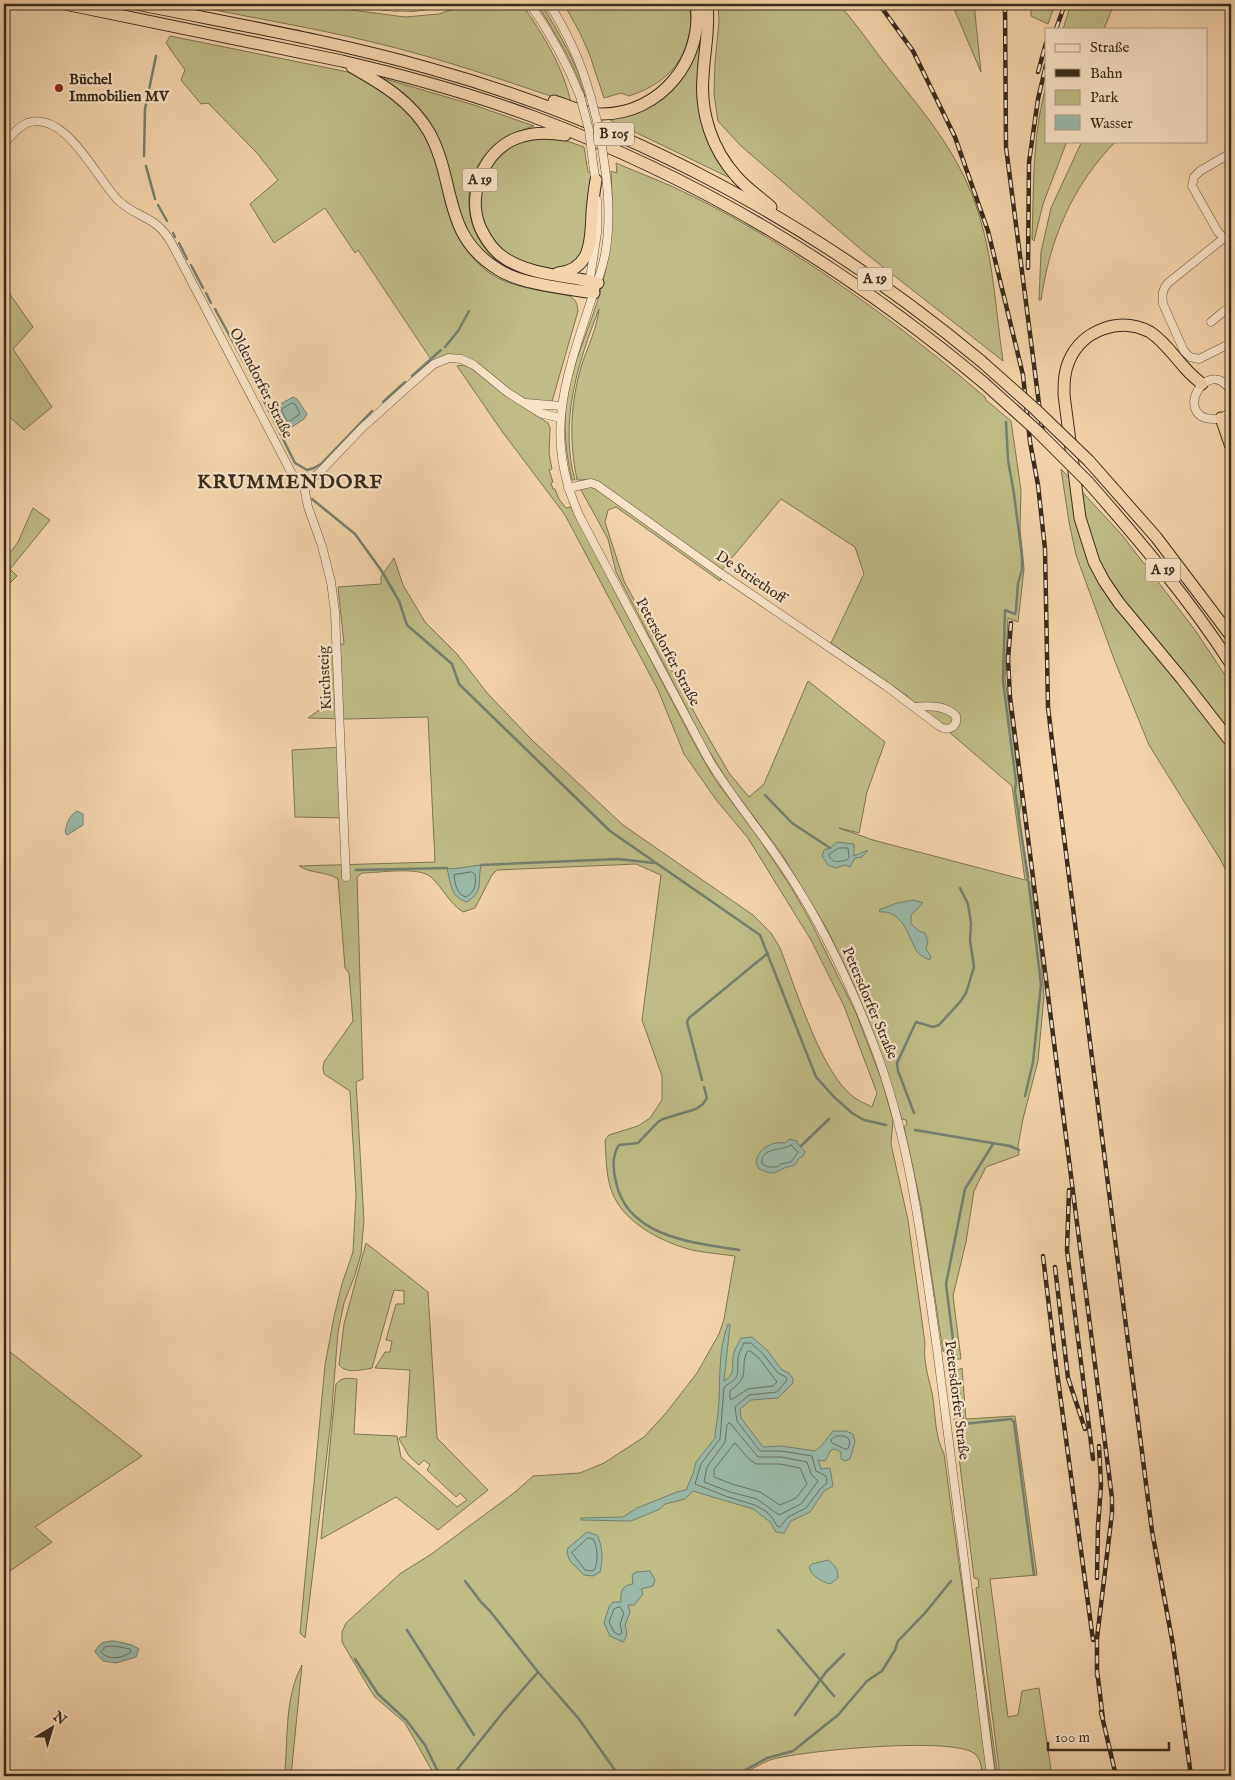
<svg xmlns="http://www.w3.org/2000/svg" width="1235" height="1780" viewBox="0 0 1235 1780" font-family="'IM FELL English',serif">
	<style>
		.green { fill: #bfbc85; stroke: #7c7451 }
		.water { fill: #9bb8a8; stroke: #738070 }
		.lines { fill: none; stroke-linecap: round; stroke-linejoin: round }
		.shore { stroke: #6a7262; stroke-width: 1 }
		.stream { stroke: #738070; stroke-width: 2.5 }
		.minor-casing { stroke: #675640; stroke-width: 9 }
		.highway-casing { stroke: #382c1d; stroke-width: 13 }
		.minor { stroke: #f7e3c8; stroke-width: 8 }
		.highway { stroke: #f3d4aa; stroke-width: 11 }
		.rail-casing { stroke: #382c1d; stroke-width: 4.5 }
		.rail { stroke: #f7e3c8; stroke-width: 2.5; stroke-dasharray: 8; stroke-linecap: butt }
		.minor-bridge-casing { stroke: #675640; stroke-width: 9; stroke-linecap: butt }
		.highway-bridge-casing { stroke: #382c1d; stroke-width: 13; stroke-linecap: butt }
		.minor-bridge { stroke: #f7e3c8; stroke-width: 8 }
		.highway-bridge { stroke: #f3d4aa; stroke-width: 11 }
		.poi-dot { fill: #8f2418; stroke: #f7e3c8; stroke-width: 2 }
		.labels { text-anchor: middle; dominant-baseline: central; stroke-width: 4.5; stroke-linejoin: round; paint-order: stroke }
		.shield { fill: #f7e3c8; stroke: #716350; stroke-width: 1 }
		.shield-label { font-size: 14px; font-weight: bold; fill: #382c1d }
		.poi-label { font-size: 15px; font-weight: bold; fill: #382c1d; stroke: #f7e3c8; text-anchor: start }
		.street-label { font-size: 15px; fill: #382c1d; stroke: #f7e3c8 }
		.district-label { font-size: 20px; font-weight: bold; letter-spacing: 1px; fill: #382c1d; stroke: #f7e3c8 }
	</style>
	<rect width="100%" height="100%" fill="#f3d4aa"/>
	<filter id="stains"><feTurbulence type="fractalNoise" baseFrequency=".004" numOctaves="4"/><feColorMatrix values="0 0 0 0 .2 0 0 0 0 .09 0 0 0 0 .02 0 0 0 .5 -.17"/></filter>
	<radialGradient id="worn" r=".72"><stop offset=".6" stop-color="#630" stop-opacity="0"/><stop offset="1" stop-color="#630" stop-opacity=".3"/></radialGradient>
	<path class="green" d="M185 4H328L344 9 405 17 439 14 468 4H522C543 35 563 66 571 103 506 81 440 58 372 42 310 27 247 17 185 4Z
		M537 4H541C560 33 576 64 588 97L585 96C574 63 555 33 537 4Z
		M564 4H689C690 12 692 23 690 31 683 67 662 85 629 96L621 93 604 98 589 53 580 33Z
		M700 4 703 10 698 79 731 176 730 178 610 120 609 116 679 80Z
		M718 4H839C857 25 873 48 890 70 928 118 962 157 980 218 994 264 996 314 1003 361L864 252 741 146 718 121 714 94 715 63 719 21Z
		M952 4H974L981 72Z
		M1031 4H1055L1048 24 1031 16Z
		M1071 4H1114L1104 29H1063Z
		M170 36 348 72C388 86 423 118 436 159 441 178 443 197 449 215 456 239 476 268 500 279 521 289 546 291 570 296 576 300 577 303 578 311L551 405 525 403 461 359 434 364 358 250 355 253 325 208 274 243 250 204 278 180 257 153 208 103 201 104 181 80 185 70 166 43Z
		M382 78 474 105 534 126C516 132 498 139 485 155 457 190 467 241 503 265 523 278 551 279 574 283L573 287 525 277 491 261 465 232 434 132 421 111 405 94Z
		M1046 87V141H1067L1043 204 1034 241 1032 239C1034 188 1032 136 1046 87Z
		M533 138 561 139 584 147 588 172 592 173C585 199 594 227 581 252 580 254 578 260 576 262 574 264 571 264 569 265 558 270 552 270 540 267 527 263 512 260 502 251 474 225 472 177 503 153 512 145 522 142 533 138Z
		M1082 141H1116C1072 186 1050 239 1041 300H1039L1041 252 1051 208Z
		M616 163C641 174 667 183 692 196 717 208 741 222 765 236 843 283 916 338 985 397L986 400 1011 421 1021 490 1020 529 1024 569 1018 622 1008 618 1005 678 1021 800 1019 819 1029 878 1026 880 1031 882 1041 960 1044 996 1038 1061 1023 1119 1018 1146 1019 1155 986 1167 974 1191 966 1242 953 1296 961 1359H949L950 1357 943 1351 921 1206 904 1127 907 1124 906 1120 902 1119 869 1023 853 983 828 931 781 853 730 785 706 746 616 572 608 539 581 490C585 485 591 487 596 489L721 577 720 581 616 507 608 510 605 522 624 581 700 723 729 773 749 797 764 784 808 681 885 742 867 792 859 833 839 828 873 840 1025 880 1012 786 906 695 831 643 864 574 855 547 781 499 721 571 592 480H577C569 440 570 403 582 364 588 346 597 328 599 309 578 363 559 421 575 480H572C565 449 562 418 569 386 578 348 597 312 605 273 612 239 613 205 611 171L617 173Z
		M4 286 33 327 13 349 52 407 24 430 4 412Z
		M463 365 471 368 505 395 548 423 550 428 549 453 552 469 549 470 553 482 551 483 553 489H555L559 499 566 508 571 507 694 743 714 778 760 840 791 887 811 922 856 1013 882 1081 893 1120 891 1144 908 1220 925 1343C923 1360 928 1376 932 1393 936 1413 934 1435 944 1454L988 1776H982C982 1770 981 1760 976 1755 960 1735 797 1751 770 1760 760 1764 750 1770 740 1776H435L405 1723 375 1697 369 1688 342 1642V1632L346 1623 401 1573 430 1555 514 1493 533 1476 580 1473 604 1463 644 1437 666 1413 697 1373 719 1334 724 1319 735 1256C721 1254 706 1253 692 1250 661 1242 619 1221 610 1186 606 1172 606 1155 605 1140L609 1135 638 1126 650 1118 662 1100V1076L642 1020 661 875 636 864 497 870 492 875 475 908 463 912C449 903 443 888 431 877 418 866 379 873 362 873L357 877 363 1079 356 1082 364 1221 361 1254 355 1275 344 1303 338 1332 331 1420 305 1638 300 1633 325 1365 334 1317 342 1284 353 1252 356 1195 350 1091 324 1074 323 1069 324 1062 353 1021 349 973 345 968 338 879C326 871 311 874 299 866L435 862 428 717 348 719 308 718 322 708 327 698 329 645 344 644 338 587 381 584V577L394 558 403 585 425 622 457 654 488 694 531 739 623 825 753 915 771 933 780 948C795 986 822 1076 855 1098 860 1102 867 1104 872 1107L877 1093 844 1006 811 940 748 838 717 801 684 754 658 690 565 515 501 430 457 366Z
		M1061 469 1122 535 1195 630 1231 684V880L1220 859 1149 745 1114 659 1076 555 1069 522Z
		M33 508 50 520 10 569 17 576 4 589V561L18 542Z
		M342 747 344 818 295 817 292 750Z
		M366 1243 428 1292 437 1438 488 1490 438 1530 396 1497 321 1539 336 1384C342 1377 348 1378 357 1379L354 1434 397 1436 401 1457 457 1507 467 1500 460 1493 456 1497 427 1470 430 1465 424 1460 419 1465 409 1456 399 1439 400 1437H406L410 1370 375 1368 385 1352H390L392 1341 386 1340 396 1304H404V1291L394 1290 372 1368C361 1370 347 1374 339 1365L344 1324Z
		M4 1347 142 1456 35 1527 52 1542 4 1575Z
		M962 1368 966 1419 1015 1416 1037 1575 990 1579 1008 1717 1018 1715 1022 1691 1039 1688 1052 1776H1000L976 1588 979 1587 978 1579 974 1578 949 1377 953 1372Z
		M972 1589 998 1776H996L971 1590Z
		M302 1665 291 1776H287L285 1769C288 1734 285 1697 302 1665Z"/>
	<path class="water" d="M293 397 297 399 307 414 304 419 289 429 284 428 276 412 277 406Z
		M77 811 83 814V825L67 835 65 832C67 823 69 816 77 811Z
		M837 842 854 844V856L868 850 862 857 855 858 850 867 845 865 836 868 828 865 822 856 824 850 830 848Z
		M481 865C477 883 485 890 467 902 450 897 451 884 447 868L452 869Z
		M914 900 923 903 911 915V924L919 931 925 933 928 941 926 949 931 957 929 960 919 954 916 950C908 935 902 910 880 912L879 910 897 903Z
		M789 1139 797 1141 798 1144 805 1152 803 1156 798 1159C796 1168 790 1165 782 1169 778 1171 776 1173 771 1173 767 1173 763 1170 759 1169L756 1163C757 1149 772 1141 785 1143Z
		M728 1324 730 1325 724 1381C735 1374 732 1369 733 1358 733 1352 738 1344 741 1338L752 1337 767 1350 782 1370 789 1373 793 1379V1383L778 1398 751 1400 740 1409 741 1418 763 1447 781 1446 815 1451C823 1446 827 1438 833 1431H846L853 1434 855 1442 850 1459 845 1461 841 1459V1452L835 1449 831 1450 825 1461 818 1460 821 1469 830 1468 833 1486 824 1491 810 1512 791 1521 784 1533 776 1532 770 1522 753 1509 693 1491 685 1499 665 1504 660 1509 631 1521 581 1520V1518L623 1517 637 1508 677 1492 686 1490 693 1474 696 1462 715 1438C715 1429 717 1423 718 1414 721 1384 717 1353 728 1324Z
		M587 1532 597 1535C603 1546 603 1561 600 1572L593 1576 584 1575 570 1561 567 1553 568 1548Z
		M828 1560C835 1565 838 1569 838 1578L830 1584C821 1581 812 1577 809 1567L812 1564Z
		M650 1571 655 1580 653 1586 641 1589 643 1594 634 1605H628L630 1612 625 1625C627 1632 628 1636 623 1642L610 1636 604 1623 609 1607 613 1602H621C620 1592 622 1585 633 1584L632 1575 636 1572Z
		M115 1641 132 1645 139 1649 136 1657 116 1663 103 1661 95 1652C99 1642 105 1641 115 1641Z"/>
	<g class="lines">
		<path class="shore" d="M292 403 295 404 300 414 288 422 281 410Z
			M839 848H848L849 857 847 860C839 861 833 865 829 855Z
			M472 872 475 874C476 884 476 891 466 897 457 895 455 884 454 875Z
			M791 1145 798 1152 791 1162 781 1164 777 1167H768L762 1164C759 1147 783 1151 791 1145Z
			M744 1343H751L763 1354 778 1373 786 1377 787 1380 777 1392 749 1395 735 1407 737 1421 760 1451H781L812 1456 816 1471 826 1476 827 1483 821 1488 806 1508 788 1517 780 1527 777 1526 773 1519 767 1512 755 1505 728 1497 695 1484 701 1464 720 1439 724 1387C740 1377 737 1377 738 1359 738 1354 742 1348 744 1343Z
			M750 1351 759 1358 777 1382 773 1386 748 1389 731 1400 730 1398V1391C752 1374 739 1370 747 1352Z
			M730 1423 758 1457H781L807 1462 811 1474 818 1481 801 1504 779 1515 757 1499 730 1492 704 1482 707 1467 725 1442 727 1425Z
			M836 1436H844L848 1438 850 1442 848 1449H845L832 1443 831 1440Z
			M735 1443 749 1459 756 1464H780L800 1468 807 1484 796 1498 780 1505 760 1492 732 1484 714 1477V1470Z
			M588 1538 593 1539C598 1546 598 1561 595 1569L592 1571 585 1570 572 1553Z
			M620 1607 624 1613 620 1624 622 1633 619 1635 614 1632 609 1622 614 1609Z
			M114 1646 130 1649 131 1652C123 1658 109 1661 101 1652L105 1647Z"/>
		<path class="stream" d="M144 156 145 109 156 56
			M146 166 155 199
			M158 205 167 221
			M173 233 175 237
			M179 243 187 259
			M191 265 203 288
			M206 293 211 303
			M215 309 257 386
			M445 347 458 331 469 311
			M412 376 441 350
			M261 395 295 463 307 470 314 468 321 464 372 411
			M383 402 405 382
			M1006 422 1008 460 1014 494 1022 556V570L1018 583 1016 610 1015 614 1005 610 1003 681 1016 782 1015 791 1029 886 1041 984 1033 1062 1025 1096
			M312 499 355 534 381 570 399 601 407 625 452 664 459 684 610 831 760 935 816 1077 834 1097 852 1113 864 1120 886 1125
			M765 795 792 823 830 848
			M481 865 618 859 654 863
			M356 870 447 868
			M702 1080 687 1022 689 1018 768 953
			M704 1087 707 1098 703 1104 696 1109 663 1119 658 1122 638 1143 619 1145C612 1155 613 1170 616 1182 627 1237 694 1243 739 1250
			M914 1113 898 1071 897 1063 916 1022 933 1027 939 1025 960 1002 966 993 974 967 970 940 971 923 968 904 960 888
			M915 1130 1010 1146 1019 1150
			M801 1146 829 1119
			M955 1356 946 1284 965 1189 993 1144
			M957 1376 963 1424 1011 1419 1014 1422 1034 1575
			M407 1630 474 1735
			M778 1630 834 1696
			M355 1659 378 1694 407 1721 425 1745 440 1776
			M538 1672 579 1719 619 1776
			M795 1715 826 1672 844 1654
			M452 1776 504 1711 538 1672 490 1611 481 1602 465 1581
			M735 1776 767 1758 793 1751 838 1715 867 1681 882 1671 895 1650 898 1641 925 1613 951 1581"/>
		<defs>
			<path id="minor" d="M366 4C389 7 411 10 434 4
				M530 4C550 33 567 63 580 96
				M549 4C568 33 582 65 591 98
				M4 143C11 136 18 127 27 123 66 109 97 180 119 201 140 220 156 215 172 244L291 472 296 479 303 481 309 480 319 473 362 428 412 383 434 364 449 358 461 359 474 365 507 392 540 413 560 418
				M1231 153 1200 171 1194 177 1192 186 1218 232 1224 238 1231 239
				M593 163 596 183
				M605 168C609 196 610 227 605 255 601 274 594 291 588 310 563 385 544 442 581 519L709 760C732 798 762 833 786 870 822 924 850 983 873 1043 911 1141 922 1246 937 1349 956 1491 973 1634 991 1776
				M1224 238 1168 283C1162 290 1162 295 1163 304L1184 351 1190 357 1199 359 1231 343
				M589 285 597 233V200
				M1211 322 1223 312 1231 307
				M1231 391C1207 354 1173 417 1212 419 1221 420 1227 416 1231 409
				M526 403 561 406
				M303 481 308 507 322 546 331 582 335 612 346 877
				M568 488 591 483 597 485 720 573 886 686 939 726C948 732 958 727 956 716 947 706 929 705 916 707"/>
			<path id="highway" d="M65 4 342 61C407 76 472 94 534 117 702 180 847 268 984 383
				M137 4C234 24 332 41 428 68 631 124 819 226 981 361
				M707 4C710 29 704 52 703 77 700 113 712 149 736 176 746 188 760 197 771 207
				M352 67C382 84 411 101 429 132 457 183 441 235 499 270 521 284 568 289 594 293
				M554 101C569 106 586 114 602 114 660 114 704 60 696 4
				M565 135C548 132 533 132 517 138 483 151 467 195 480 227 486 240 494 252 506 259 533 276 568 275 598 283
				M558 273C592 270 591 238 592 212 593 201 594 191 596 180
				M1202 384C1196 379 1190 374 1185 368 1174 356 1164 341 1150 332 1120 316 1082 330 1069 361 1064 372 1064 384 1064 395L1080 518 1094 562 1104 581 1119 603 1182 679 1231 742
				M1221 418 1231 447
				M1089 461 1156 537 1231 636
				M1088 482C1139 540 1189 599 1231 664"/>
		</defs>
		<use href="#minor" class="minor-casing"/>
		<use href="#highway" class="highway-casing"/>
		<use href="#minor" class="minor"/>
		<use href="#highway" class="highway"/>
		<defs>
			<path id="rail" d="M879 4 913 51 955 137 988 231 1023 375 1030 442 1038 485 1045 549 1048 707 1055 766 1152 1531 1173 1645 1191 1776
				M1005 4 1006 147 1043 435
				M1056 29 1065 4
				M1038 72 1046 43
				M1028 268 1029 162 1038 99 1046 65
				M1011 623 1008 659 1010 697 1112 1498V1513L1097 1638V1676
				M1069 1190 1067 1250 1093 1459
				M1043 1256 1055 1357 1093 1640
				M1055 1267 1068 1378 1085 1429
				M1097 1578 1098 1526 1101 1485 1099 1446
				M1097 1670 1103 1719
				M1101 1712 1116 1776"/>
		</defs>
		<use href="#rail" class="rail-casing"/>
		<use href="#rail" class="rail"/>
		<defs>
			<path id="minor-bridge" d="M580 96 589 130 593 163
				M591 98 600 133 605 168"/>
			<path id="highway-bridge" d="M981 361 1035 409 1089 461
				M984 383 1035 429 1088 482"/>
		</defs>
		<use href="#minor-bridge" class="minor-bridge-casing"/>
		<use href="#highway-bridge" class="highway-bridge-casing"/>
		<use href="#minor-bridge" class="minor-bridge"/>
		<use href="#highway-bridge" class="highway-bridge"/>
	</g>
	<circle class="poi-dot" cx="59" cy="88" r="5"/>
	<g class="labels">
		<g class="shield">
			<rect x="594" y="122.5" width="40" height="23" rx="4"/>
			<rect x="462.5" y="168.5" width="35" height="23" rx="4"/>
			<rect x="857.5" y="267.5" width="35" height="23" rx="4"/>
			<rect x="1145.5" y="558.5" width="35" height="23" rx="4"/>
		</g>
		<g class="shield-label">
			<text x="614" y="134">B 105</text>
			<text x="480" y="180">A 19</text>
			<text x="875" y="279">A 19</text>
			<text x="1163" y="570">A 19</text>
		</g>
		<g class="poi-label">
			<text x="69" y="79">Büchel<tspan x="69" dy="17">Immobilien MV</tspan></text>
		</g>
		<g class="street-label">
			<text transform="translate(261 383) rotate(63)">Oldendorfer Straße</text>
			<text transform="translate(751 577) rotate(34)">De Striethoff</text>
			<text transform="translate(668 652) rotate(62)">Petersdorfer Straße</text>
			<text transform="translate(325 678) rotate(-93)">Kirchsteig</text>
			<text transform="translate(870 1003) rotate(67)">Petersdorfer Straße</text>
			<text transform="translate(957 1400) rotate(83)">Petersdorfer Straße</text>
		</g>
		<g class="district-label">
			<text x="290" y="482">KRUMMENDORF</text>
		</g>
	</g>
	<rect width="1235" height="1780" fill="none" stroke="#f3d4aa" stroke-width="20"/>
	<rect x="5" y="5" width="1225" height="1770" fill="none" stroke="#382c1d" stroke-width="2.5"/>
	<rect x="10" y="10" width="1215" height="1760" fill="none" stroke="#382c1d"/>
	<rect x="1045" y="28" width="162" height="115" fill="#f7e3c8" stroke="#ab9a84"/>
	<rect x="1055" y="44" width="25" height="8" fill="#f7e3c8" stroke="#ab9a84"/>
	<text x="1090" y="52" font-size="15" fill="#382c1d">Straße</text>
	<rect x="1055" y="69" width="25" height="8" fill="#382c1d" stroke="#ab9a84"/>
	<text x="1090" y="78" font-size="15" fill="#382c1d">Bahn</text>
	<rect x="1055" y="90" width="25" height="15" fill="#bfbc85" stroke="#ab9a84"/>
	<text x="1090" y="102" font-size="15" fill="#382c1d">Park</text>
	<rect x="1055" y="115" width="25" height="15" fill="#9bb8a8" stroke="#ab9a84"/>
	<text x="1090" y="128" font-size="15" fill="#382c1d">Wasser</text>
	<g transform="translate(52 1728) rotate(38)" stroke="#f7e3c8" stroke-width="4" paint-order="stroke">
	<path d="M0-4L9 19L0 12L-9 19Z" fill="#382c1d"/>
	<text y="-8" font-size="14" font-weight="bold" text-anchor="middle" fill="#382c1d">N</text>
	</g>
	<path d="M1048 1742v8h121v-8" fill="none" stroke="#382c1d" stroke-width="2.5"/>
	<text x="1055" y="1742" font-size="15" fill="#382c1d" stroke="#f7e3c8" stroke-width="4" paint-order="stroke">100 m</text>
	<rect width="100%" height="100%" filter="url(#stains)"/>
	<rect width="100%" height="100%" fill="url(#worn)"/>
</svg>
